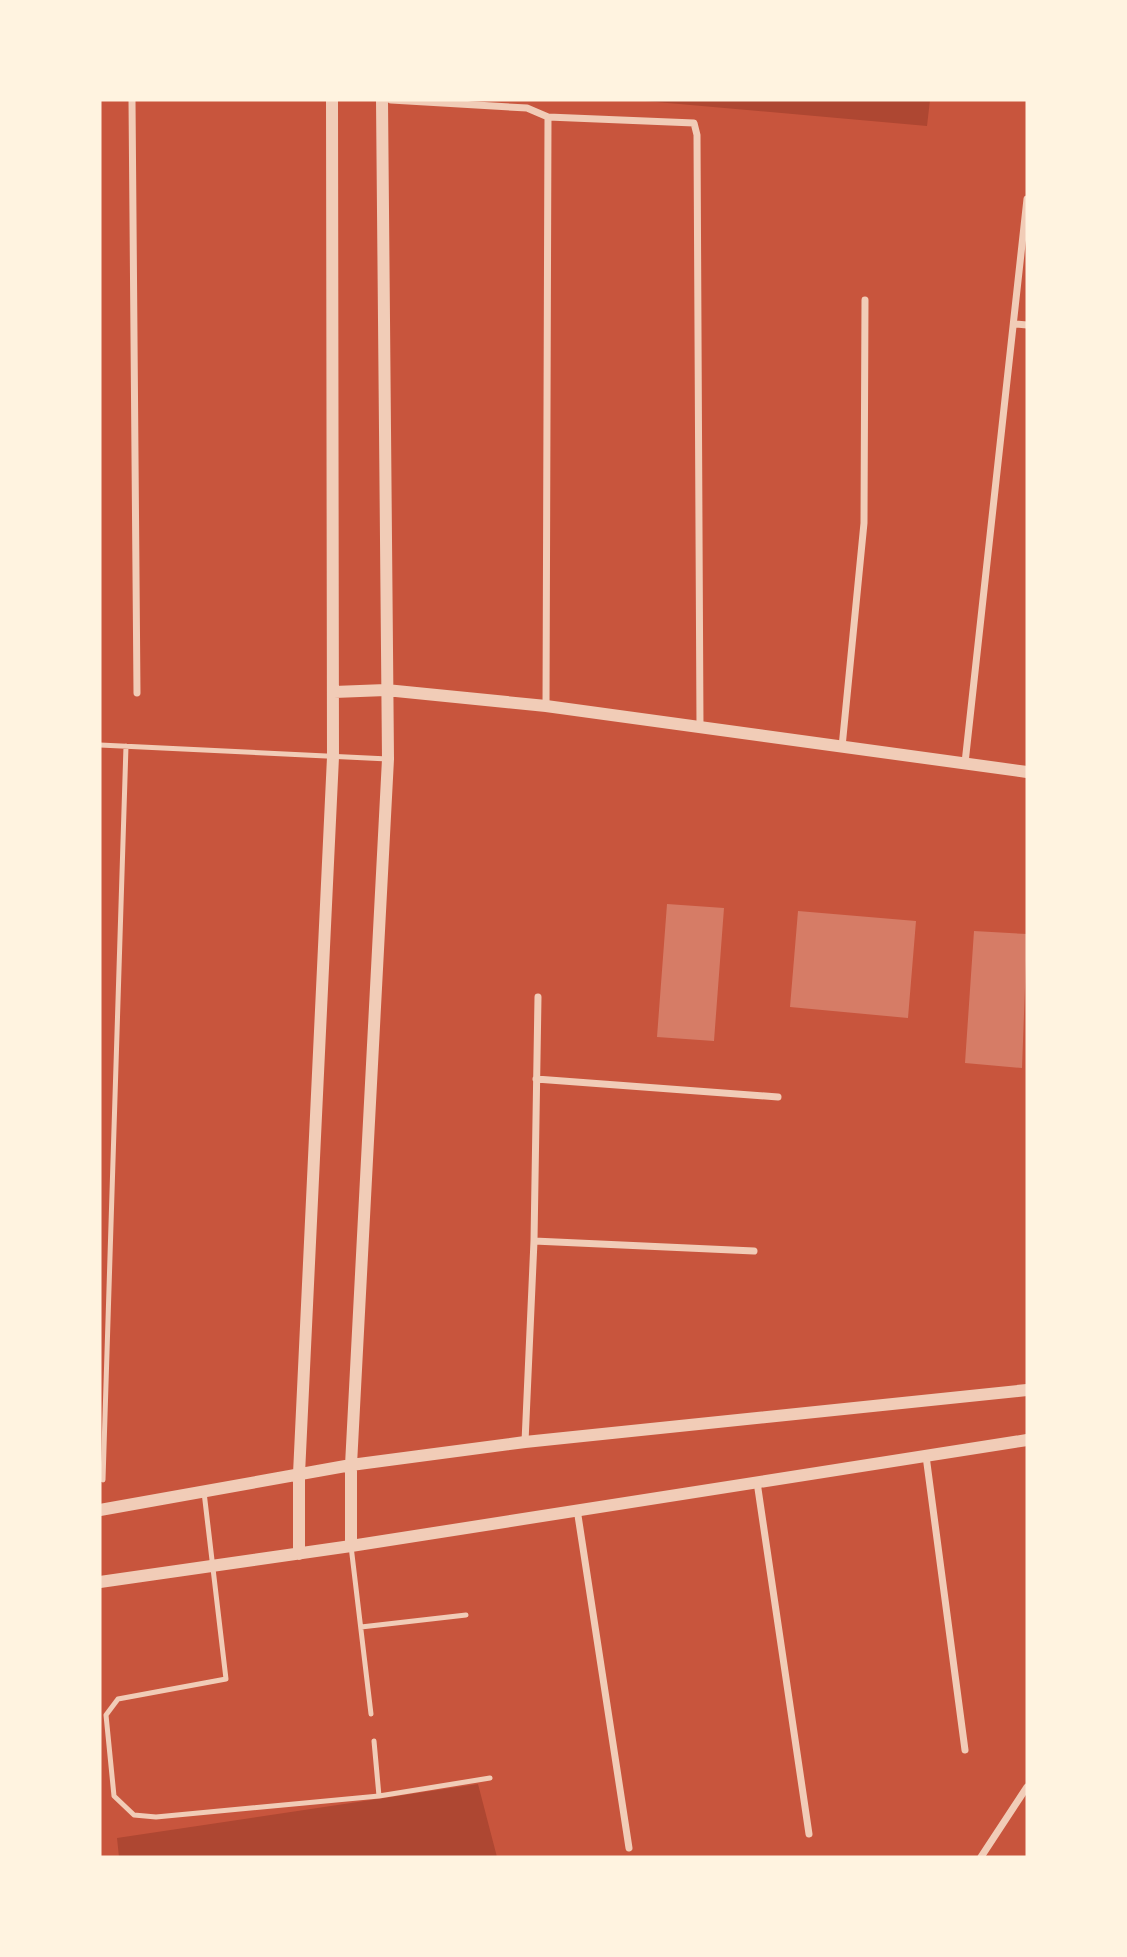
<svg xmlns="http://www.w3.org/2000/svg" width="1127" height="1957" viewBox="0 0 1127 1957" font-family="Rubik,sans-serif">
	<style>
		.green { fill: #ae4732 }
		.building { fill: #d67c66 }
		.lines { fill: none; stroke-linecap: round; stroke-linejoin: round }
		.service { stroke: #f1ccb7; stroke-width: 5 }
		.minor { stroke: #f1ccb7; stroke-width: 7 }
		.tertiary { stroke: #f1ccb7; stroke-width: 12 }
	</style>
	<rect width="100%" height="100%" fill="#c8553d"/>
	<path class="green" d="M634 100H930L927 126Z
		M478 1784 497 1857H119L117 1838Z"/>
	<path class="building" d="M667 904 724 908 714 1041 657 1037Z
		M798 911 916 921 908 1018 790 1007Z
		M974 931 1027 934 1022 1068 965 1063Z"/>
	<g class="lines">
		<path class="service" d="M100 745 388 759
			M103 1480 126 746
			M204 1492 226 1679 118 1699 106 1715 114 1796 134 1815 156 1817 379 1796 374 1741
			M351 1546 371 1714
			M361 1627 466 1615
			M379 1796 490 1778"/>
		<path class="minor" d="M132 100 137 693
			M391 100 527 108 548 117 694 123 697 135 700 727
			M1015 324 1027 325
			M546 706 548 117
			M842 747 864 523 865 300
			M965 763 1027 199
			M536 1079 778 1097
			M534 1241 754 1251
			M525 1442 534 1241 538 997
			M926 1456 965 1750
			M757 1482 809 1834
			M577 1509 629 1848
			M981 1857 1027 1787"/>
		<path class="tertiary" d="M334 692 386 690 546 706 1027 772
			M100 1510 351 1465 525 1442 1027 1390
			M351 1546V1465L388 759 382 100
			M299 1554V1474L333 757 332 100
			M100 1582 351 1546 1027 1440"/>
	</g>
	<rect width="1127" height="1957" fill="none" stroke="#fff3e0" stroke-width="203"/>
</svg>
